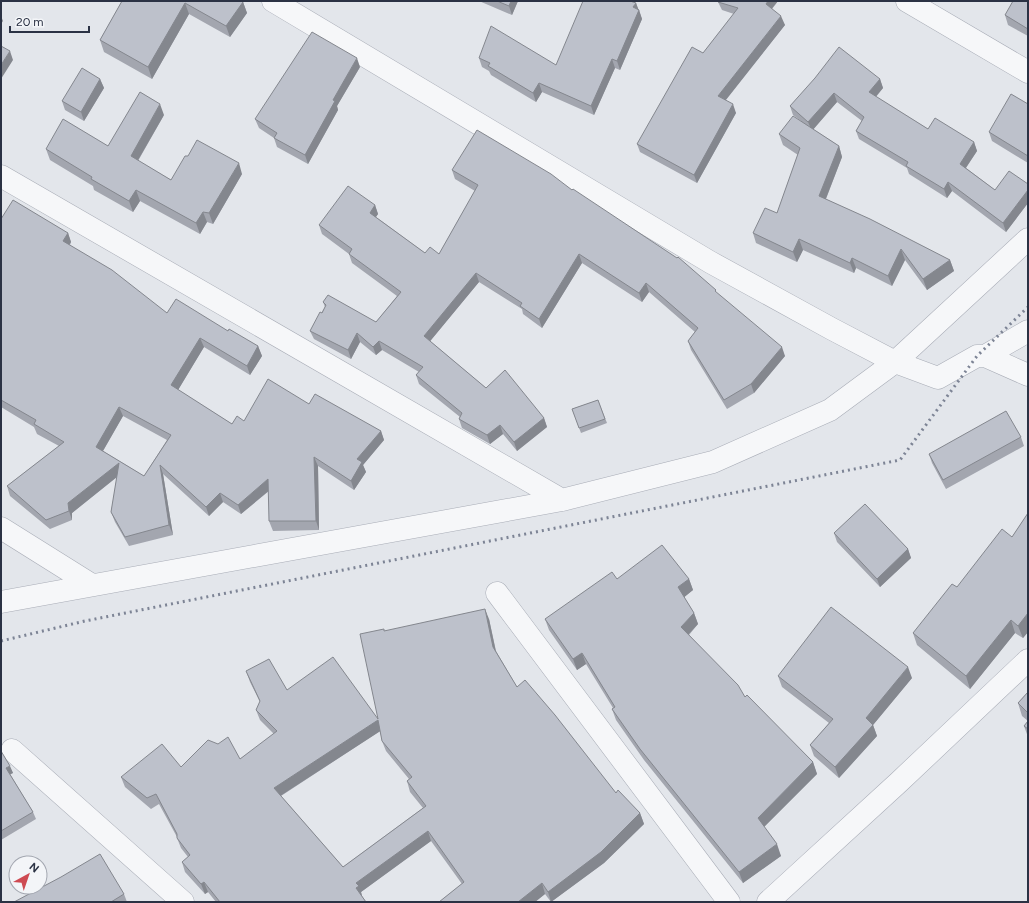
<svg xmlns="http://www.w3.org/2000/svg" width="1029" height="903" viewBox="0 0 1029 903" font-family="Figtree,sans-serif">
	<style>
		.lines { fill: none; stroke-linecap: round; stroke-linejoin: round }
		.street-casing { stroke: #a8acb6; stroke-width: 23 }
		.street { stroke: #f6f7f9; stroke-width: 22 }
		.rail { stroke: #7d8495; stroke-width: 3; stroke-dasharray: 2 4; stroke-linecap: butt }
		.wall { fill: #a3a6af; fill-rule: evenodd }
		.shaded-wall { fill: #84878e }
		.building { fill: #bdc1cb; stroke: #84878e; fill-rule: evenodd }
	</style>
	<rect width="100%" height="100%" fill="#e3e6eb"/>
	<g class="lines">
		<defs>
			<path id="street" d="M273 1 710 262 832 329 895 362 938 378 977 356H985L1028 375
				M907 1 1028 72
				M1 176 562 500
				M985 356 1028 331
				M1 528 92 585
				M497 593 729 902
				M1 602 562 500 713 462 830 410 895 362 1028 239
				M12 750 183 902
				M768 902 899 782 1028 660"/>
		</defs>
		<use href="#street" class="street-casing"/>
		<use href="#street" class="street"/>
		<path class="rail" d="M1 641 85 621 900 460 977 356 1028 307"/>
	</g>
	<path class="wall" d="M122 1 243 2 247 13 230 37 189 14 152 79 104 52 100 40Z
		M479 1H518L512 15Z
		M778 1 772 9 785 25 725 100 736 113 697 183 640 152 637 144 703 53 734 14 722 10 718 2Z
		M1028 1V36L1008 25 1005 15Z
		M636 3 638 9 639 10 642 19 620 70 615 68 594 115 542 92 536 102 491 75 489 71 482 67 479 58 556 65Z
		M360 67 337 106 338 110 308 164 277 147 274 138 259 128 255 119Z
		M100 79 104 88 84 121 65 110 62 101Z
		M880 79 883 88 876 97 928 129 974 142 977 151 966 168 995 190 1028 184V203L1006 232 952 191 947 198 909 174 907 168 859 139 856 131 862 121 837 102 813 129 839 146 842 157 826 199 950 260 954 271 927 290 905 260 892 286 856 268 854 273 803 250 797 262 756 243 753 233 777 213 798 155 783 145 779 134 801 121 793 115 790 106Z
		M1028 104V163L992 141 989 132Z
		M164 115 138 161 171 180 242 174 213 224 207 222 200 234 140 201 133 212 94 190 93 186 50 160 46 149 108 146Z
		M452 170 718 294 785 356 754 393 727 409 691 350 688 341 695 332 649 292 642 302 582 263 542 328 523 314 522 309 479 282 430 341 486 388 544 418 547 427 517 451 503 434 490 444 462 428 459 419 460 417 419 384 416 375 419 372 382 350 376 355 360 342 351 359 314 339 310 331 325 307 323 302 376 322 397 296 352 263 349 254 322 234 319 225 375 205 378 214 376 217 425 253 439 254 475 191 455 179Z
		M1 219 68 233 71 242 70 245 167 313 228 331 258 346 262 356 250 375 204 347 178 390 232 424 244 421 309 404 381 431 384 440 363 465 366 472 354 490 318 466 319 530 273 531 269 521V491L241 514 223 502 209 516 163 474 173 535 129 546 115 522 111 512 117 477 72 513V520L50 529 10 496 7 486 59 446 37 434 34 427 1 407ZM123 416 167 440 144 476 103 451Z
		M598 400 607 423 581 433 572 409Z
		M1021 437 1024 446 946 489 932 463 929 454Z
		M1028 513V632L1023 638 1015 633 970 689 917 645 913 633 957 587 1012 537Z
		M834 533 908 549 911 558 880 587 837 542Z
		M617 579H689L693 590 684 597 694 613 698 624 689 635 745 697 813 762 817 774 764 827 781 856 743 883 644 760 616 720 612 709 613 708 586 664 577 670 549 630 545 619Z
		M489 619 496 651 517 687 616 793 640 813 644 824 604 863 551 902 545 894 535 902H439L462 884 431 841 361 892 362 896 366 902H216L208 892 205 894 185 872 182 862 188 857 181 848 177 838V837L159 804 151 809 125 787 121 777 181 767 240 759 274 734 260 720 256 710 260 702 250 682 246 671 287 690 378 719 384 631ZM380 731 382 741 386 751 409 779 407 781 410 792 423 808 343 867 281 796Z
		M778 676 912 678 873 725 877 736 839 778 814 756 810 745 829 723 782 687Z
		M1028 692V737L1024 726 1028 721 1022 716 1018 703Z
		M1 751 13 773 10 774 33 812 36 819 1 840Z
		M124 894 127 902H14Z"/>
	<path class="shaded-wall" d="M511 1H518L512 15 509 6Z
		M768 1H778L769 12 766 4Z
		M243 2 247 13 230 37 226 26Z
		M185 3 189 14 152 79 148 67Z
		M636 3 639 11V10L642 19 620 70 617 61 633 7Z
		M1 16 3 21 1 24Z
		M781 16 785 25 722 105 718 96Z
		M10 51 13 60 1 79V65Z
		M357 58 360 67 337 106 338 110 308 164 305 155 333 100Z
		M612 59 615 68 594 115 591 106Z
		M100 79 104 88 84 121 81 112Z
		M880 79 883 88 872 101 869 92Z
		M539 83 542 92 536 102 533 93Z
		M834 93 837 102 812 131 808 122Z
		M160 104 164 115 134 167 131 156Z
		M733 104 736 113 697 183 694 175Z
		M974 142 977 151 963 172 960 164Z
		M839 146 842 157 823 206 819 196Z
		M239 163 242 174 213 224 209 213Z
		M948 182 952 191 947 198 944 189Z
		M136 190 140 201 133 212 129 201Z
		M1028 190V203L1006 232 1003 223Z
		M375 205 378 214 373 221 370 213Z
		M203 212 207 222 200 234 196 223Z
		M68 233 71 242 66 250 63 241Z
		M799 239 803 250 797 262 793 252Z
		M901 249 905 260 892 286 888 276Z
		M579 254 582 263 542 328 539 319Z
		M852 258 856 268 854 273 850 263Z
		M950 260 954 271 927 290 923 279Z
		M476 273 479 282 427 345 424 336Z
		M646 283 649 292 642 302 639 293Z
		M357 333 360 342 351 359 348 350Z
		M200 338 204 347 175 395 171 385Z
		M379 341 382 350 376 355 373 347Z
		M258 346 262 356 250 375 247 366Z
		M782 347 785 356 754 393 751 384Z
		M119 407 123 416 100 456 96 447Z
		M544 418 547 427 517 451 514 442Z
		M500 425 503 434 490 444 487 435Z
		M381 431 384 440 363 465 366 472 354 490 351 481 357 459Z
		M314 457 318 466 319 530 316 521Z
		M119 463 123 472 72 513V520L69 511 68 503Z
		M160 465 163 474 173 535 169 525Z
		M268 479 272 488 241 514 238 505Z
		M220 493 223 502 209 516 206 507Z
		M908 549 911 558 880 587 877 579Z
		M689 579 693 590 682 599 678 587Z
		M485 609 489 619 497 657 493 647Z
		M694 613 698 624 685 638 681 627Z
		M1028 613V632L1023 638 1018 626Z
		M1011 620 1015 633 970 689 966 676Z
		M582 653 586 664 577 670 573 659Z
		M908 667 912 678 873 725 877 736 839 778 835 767 866 718Z
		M378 720 382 730 277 798 274 788Z
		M813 762 817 774 762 829 758 818Z
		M10 766 13 773 9 775 6 768Z
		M640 813 644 824 604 863 551 902 548 892Z
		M428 831 431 841 361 892 362 896 359 898 356 888V883Z
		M777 844 781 856 743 883 739 872Z
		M204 882 208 892 205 894 201 884Z
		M542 883 545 894 535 902H518Z"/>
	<path class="building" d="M122 1H242L243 2 226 26 185 3 148 67 100 40Z
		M497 1H511L509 6Z
		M583 1H630L636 3 633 7 639 10 617 61 612 59 591 106 539 83 533 93 488 66 490 63 479 58 491 26 556 65Z
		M719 1H768L766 4 781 16 718 96 733 104 694 175 637 144 692 47 703 53 738 8 718 2Z
		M1013 1H1028V29L1005 15Z
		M312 32 357 58 333 100 335 101 305 155 274 138 277 133 255 119Z
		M1 46 10 51 1 65Z
		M839 47 880 79 869 92 928 129 935 118 974 142 960 164 995 190 1009 171 1028 184V190L1003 223 948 182 944 189 906 166 908 162 856 131 864 117 834 93 808 122 790 106 815 78Z
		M82 68 100 79 81 112 62 101Z
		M140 92 160 104 131 156 171 180 185 156H188L197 140 239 163 209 213 203 212 196 223 136 190 129 201 91 179 92 177 46 149 63 119 108 146Z
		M1011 94 1028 104V156L989 132Z
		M793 116 839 146 819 196 870 219 950 260 923 279 901 249 888 276 852 258 850 263 799 239 793 252 753 233 765 208 777 213 800 148 779 134Z
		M477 130 551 174 572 190 573 189 677 258 678 257 716 290 715 291 782 347 751 384 724 400 688 341 698 328 646 283 639 293 579 254 539 319 520 306 522 303 476 273 424 336 486 388 505 370 544 418 514 442 500 425 487 435 459 419 462 413 416 375 423 367 379 341 373 347 357 333 348 350 310 331 320 312 322 313 326 305 323 302 328 295 376 322 401 292 349 254 352 249 319 225 348 186 375 205 370 213 425 253 430 247 439 254 478 185 452 170Z
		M13 200 68 233 63 241 112 270 167 313 176 299 228 331 229 329 258 346 247 366 200 338 171 385 232 424 237 416 244 421 268 379 309 404 315 394 381 431 357 459 362 462 351 481 314 457 316 521H269L268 479 238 505 220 493 206 507 160 465 169 525 125 537 111 512 119 463 68 503 69 511 46 520 7 486 64 442 34 424 36 420 1 400V219ZM119 407 171 435 144 476 96 447Z
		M598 400 605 419 579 428 572 409Z
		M1006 411 1021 437 943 480 929 454Z
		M865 504 908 549 877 579 834 533Z
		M1028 513V613L1018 626 1011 620 966 676 913 633 952 584 957 587 1002 529 1012 537Z
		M662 545 689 579 678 587 694 613 681 627 738 685 745 697 747 695 813 762 758 818 777 844 739 872 640 749 612 709 615 707 582 653 573 659 545 619 612 572 617 579Z
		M831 607 908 667 866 718 873 725 835 767 810 745 833 719 778 676Z
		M485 609 493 647 517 687 525 680 555 715 616 793 618 790 640 813 601 852 548 892 542 883 518 902H439L464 882 428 831 356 883 359 886 356 888 366 902H220L204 882 201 884 182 862 190 855 177 838V834L156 794 147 798 121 777 162 744 181 767 208 740 218 744 228 737 240 759 277 731 256 710 260 701 246 671 269 659 287 690 333 657 378 719 360 634 384 629V631ZM378 720 382 741 412 777 407 781 426 806 343 867 274 788Z
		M1028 692V713L1018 703Z
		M1028 721V729L1024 726Z
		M1 751 10 766 6 768 33 812 1 831Z
		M100 854 124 894 111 902H14L61 877Z"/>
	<rect width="1029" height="903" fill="none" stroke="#2b3244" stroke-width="4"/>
	<g transform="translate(28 875) rotate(40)"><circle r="19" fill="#f3f5f8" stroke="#a3a7b0"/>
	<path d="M0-3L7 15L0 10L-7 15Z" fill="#ce4a52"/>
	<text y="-6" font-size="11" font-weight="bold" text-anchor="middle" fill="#2b3244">N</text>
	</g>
	<path d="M10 26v6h79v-6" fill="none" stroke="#2b3244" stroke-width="2"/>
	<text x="16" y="26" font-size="12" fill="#2b3244" stroke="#f3f5f8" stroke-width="3" paint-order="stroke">20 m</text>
</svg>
